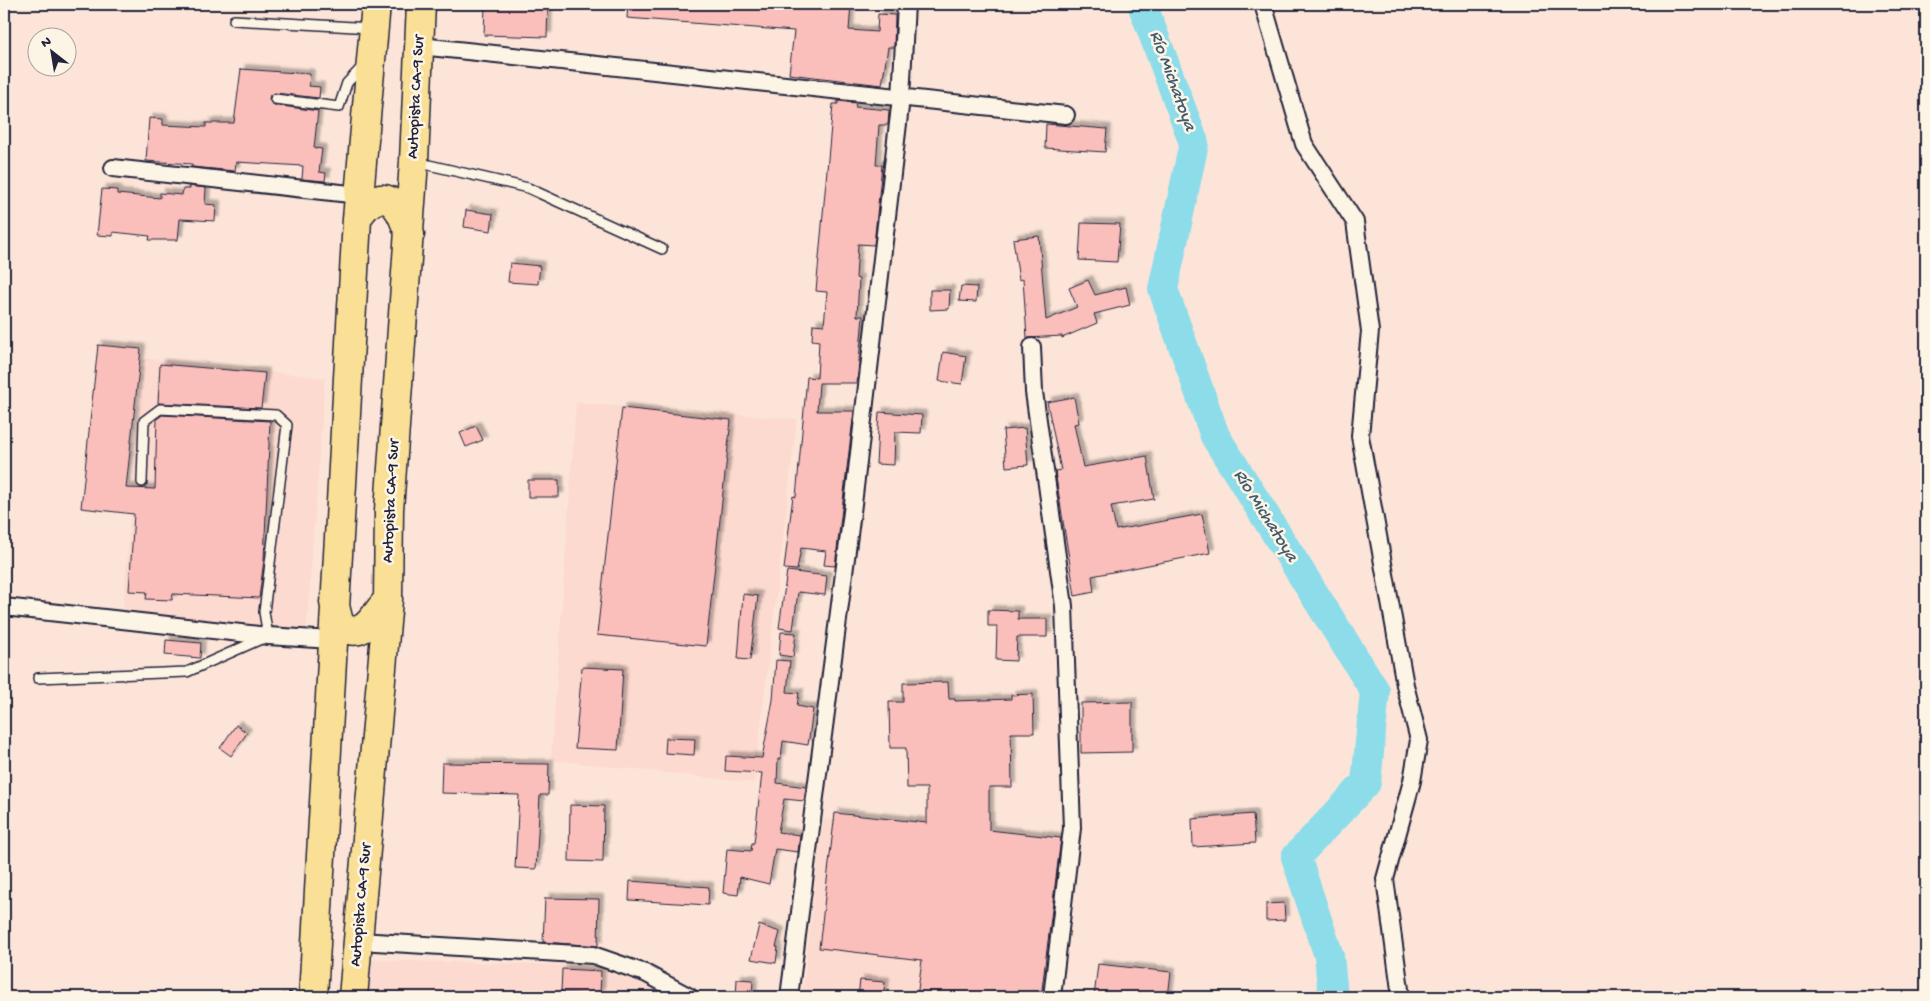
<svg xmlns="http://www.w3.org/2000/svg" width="1930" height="1001" viewBox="0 0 1930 1001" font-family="'Gochi Hand',sans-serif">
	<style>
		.built { fill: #fcdacf }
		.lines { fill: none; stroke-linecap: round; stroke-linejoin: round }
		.river { stroke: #8ddcea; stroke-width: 30 }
		.building { fill: #fbbfbb; stroke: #22223b; filter: url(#shadow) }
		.lane-casing { stroke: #22223b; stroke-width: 12 }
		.street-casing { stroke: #22223b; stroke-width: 20 }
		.highway-casing { stroke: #22223b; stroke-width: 31 }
		.path { stroke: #22223b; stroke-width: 3; stroke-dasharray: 4 4; stroke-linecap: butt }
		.lane { stroke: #fcf5e5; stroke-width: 9 }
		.street { stroke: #fcf5e5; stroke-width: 16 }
		.highway { stroke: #fadf96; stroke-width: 28 }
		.labels { text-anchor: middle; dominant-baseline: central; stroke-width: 5; stroke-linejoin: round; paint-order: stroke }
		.street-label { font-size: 16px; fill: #22223b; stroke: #fcf5e5 }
		.water-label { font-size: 18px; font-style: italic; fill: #425a70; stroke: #fcf5e5 }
	</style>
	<defs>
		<filter id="shadow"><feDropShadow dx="4.5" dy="-4.5" stdDeviation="1" flood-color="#0004"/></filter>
	</defs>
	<rect width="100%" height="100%" fill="#fce5d8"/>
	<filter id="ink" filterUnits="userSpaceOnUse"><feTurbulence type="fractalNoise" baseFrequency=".02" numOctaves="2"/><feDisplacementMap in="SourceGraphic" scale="10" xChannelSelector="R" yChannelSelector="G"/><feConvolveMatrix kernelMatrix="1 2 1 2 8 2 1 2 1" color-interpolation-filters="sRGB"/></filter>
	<g filter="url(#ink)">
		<path class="built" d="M142 358 325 378 306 636 123 611Z
			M576 403 797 419 754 783 551 760Z
			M823 819 1056 841 1037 997H802Z
			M372 960 611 966 671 997H368Z"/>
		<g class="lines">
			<path class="river" d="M1144 4V9L1194 143 1163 289 1215 436 1375 691 1366 783 1296 857 1329 956 1333 997"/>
		</g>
		<path class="building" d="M485 4H548L547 37 484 35Z
			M628 4H851L849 30 877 32 878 14 895 15 894 47H888L882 85 789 74 794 31 627 18Z
			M241 69 310 74 309 86 320 87 319 98 275 93 270 95 269 99 274 105 318 111 314 148 322 149 319 172 326 173 325 181 302 179 303 166 236 162 235 171 192 167V164L146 161 149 118 163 119V125L206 127V123H234Z
			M838 101 856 103 855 107 889 110V111L888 125H879L876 165H882L874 245 858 244 856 278 859 279 857 316H863L857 383H819L817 411H854L835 566 824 565 826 551 801 548 797 570 784 569 793 496 796 497 807 377 817 378 819 341 812 340 813 324 824 325 827 292 816 291 833 104H838Z
			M1046 124 1107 129 1105 152 1045 148Z
			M190 186 206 188 205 204 216 205 215 221 180 219 178 240H149L150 236 113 232V236L97 235 102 189 117 190V194L160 198V193L182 195 183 189H190Z
			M466 210 493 214 491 231 464 227Z
			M1081 223 1120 224 1117 262 1079 260Z
			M1039 236 1046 320 1077 307 1069 288 1088 280 1095 295 1126 287 1130 305 1094 314 1097 323 1062 338V336L1027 338 1023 279 1019 280 1013 239Z
			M510 263 540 266 538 284 508 282Z
			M961 286 977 287 976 302 959 301Z
			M930 290H950L949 309 930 310Z
			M98 345 141 349 126 488 155 489 157 419 162 415 270 421 264 560 259 598 173 594 172 600 146 599 147 592 129 591 134 514 81 508Z
			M943 352 966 356 962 384 939 381Z
			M160 364 265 373 261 408 158 403Z
			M1074 397 1079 423 1074 424 1083 467 1147 456 1154 499 1111 506 1116 530 1202 514 1210 553 1092 576 1094 592 1075 596 1055 471 1061 470 1047 402Z
			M622 408 731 420 706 646 597 635Z
			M879 412 922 415 921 433 895 432 894 465 876 464Z
			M476 426 483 440 466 447 460 433Z
			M1025 428 1028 465 1006 467 1003 430Z
			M528 480H559V497H528Z
			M787 571 827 576 825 595 798 592 793 630 779 628Z
			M743 594 758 596 750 660 738 659Z
			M988 610 1018 611V619H1047V637H1017L1016 661 996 660 997 626H988Z
			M781 632 796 633 793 657 779 655Z
			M166 640 201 643 200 658 165 655Z
			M776 660 790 661 787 692 799 693 797 706 813 709 808 745 783 741 781 759H778L777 783 806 787 804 801 784 799 778 832 800 835 798 852 775 849 769 884 740 877 738 895 723 893 727 849 751 851 752 843H754L762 773 725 771 726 756 762 758 773 700Z
			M582 667 623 669 618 750 575 748Z
			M948 682 949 699H955V701L1011 699V695L1033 694 1034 733H1011L1012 787H989V830L1061 838 1041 997H917L922 960 819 948 835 813 927 823V788H907L906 748H890L889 702H903V683Z
			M1132 702V752L1081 753V703Z
			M236 725 247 733 231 756 220 748Z
			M666 738 695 739 694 755 665 753Z
			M442 763 549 764 548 795H540L536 869 515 868 519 795 441 793Z
			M570 805 604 806 603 862 569 861Z
			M1253 814 1255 843 1193 847 1192 819Z
			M630 881 709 887 708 905 629 900Z
			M545 898 599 899 598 946 543 942Z
			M1284 903 1285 920 1266 921V904Z
			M759 925 780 932 776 947H778L776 963 751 959Z
			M1098 964 1171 972 1168 997H1094Z
			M562 969 601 971 600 994 561 993Z
			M737 979 753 980 752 997H736Z
			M860 980 885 982 883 997H858Z"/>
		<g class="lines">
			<defs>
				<path id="lane" d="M234 20 371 28
					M275 99 339 107 347 83 364 65
					M416 162 528 188 662 249
					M38 678 187 672 268 636 264 612 287 425 276 415 160 409 144 421 142 482"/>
				<path id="street" d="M1263 4 1304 144 1355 222 1370 331 1360 436 1405 685 1419 740 1412 781 1385 879 1401 997
					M420 46 1066 115
					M113 168 359 195
					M1032 347 1034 392 1064 606 1072 828 1052 997
					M4 607 268 636 332 640
					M359 941 593 955 645 973 690 997
					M789 997 853 504 901 98 906 4"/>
				<path id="highway" d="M357 219C367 201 386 188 400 212 404 219 406 227 410 234
					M334 602 340 626C365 642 374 613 388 600
					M313 997 357 219 376 4
					M353 997 388 600 389 510 414 161 421 4"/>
			</defs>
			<use href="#lane" class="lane-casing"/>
			<use href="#street" class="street-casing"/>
			<use href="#highway" class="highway-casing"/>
			<path class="path" d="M284 997V993H293"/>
			<use href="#lane" class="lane"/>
			<use href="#street" class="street"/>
			<use href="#highway" class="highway"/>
		</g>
	</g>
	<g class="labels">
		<g class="street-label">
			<text transform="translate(417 97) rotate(-87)">Autopista CA-9 Sur</text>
			<text transform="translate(392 501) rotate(-87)">Autopista CA-9 Sur</text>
			<text transform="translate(362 905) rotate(-85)">Autopista CA-9 Sur</text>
		</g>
		<g class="water-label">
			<text transform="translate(1172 81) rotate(70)">Río Michatoya</text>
			<text transform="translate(1265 516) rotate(58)">Río Michatoya</text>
		</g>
	</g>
	<rect width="1930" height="1001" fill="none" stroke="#fcf5e5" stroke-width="20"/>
	<rect x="10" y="10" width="1910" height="981" fill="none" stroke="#22223b" stroke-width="2" filter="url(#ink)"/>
	<g transform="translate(52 52) rotate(329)"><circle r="24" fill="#fcf5e5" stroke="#a5a1a1"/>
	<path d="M0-4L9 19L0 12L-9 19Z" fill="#22223b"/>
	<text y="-8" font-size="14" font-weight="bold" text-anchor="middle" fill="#22223b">N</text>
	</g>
</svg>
